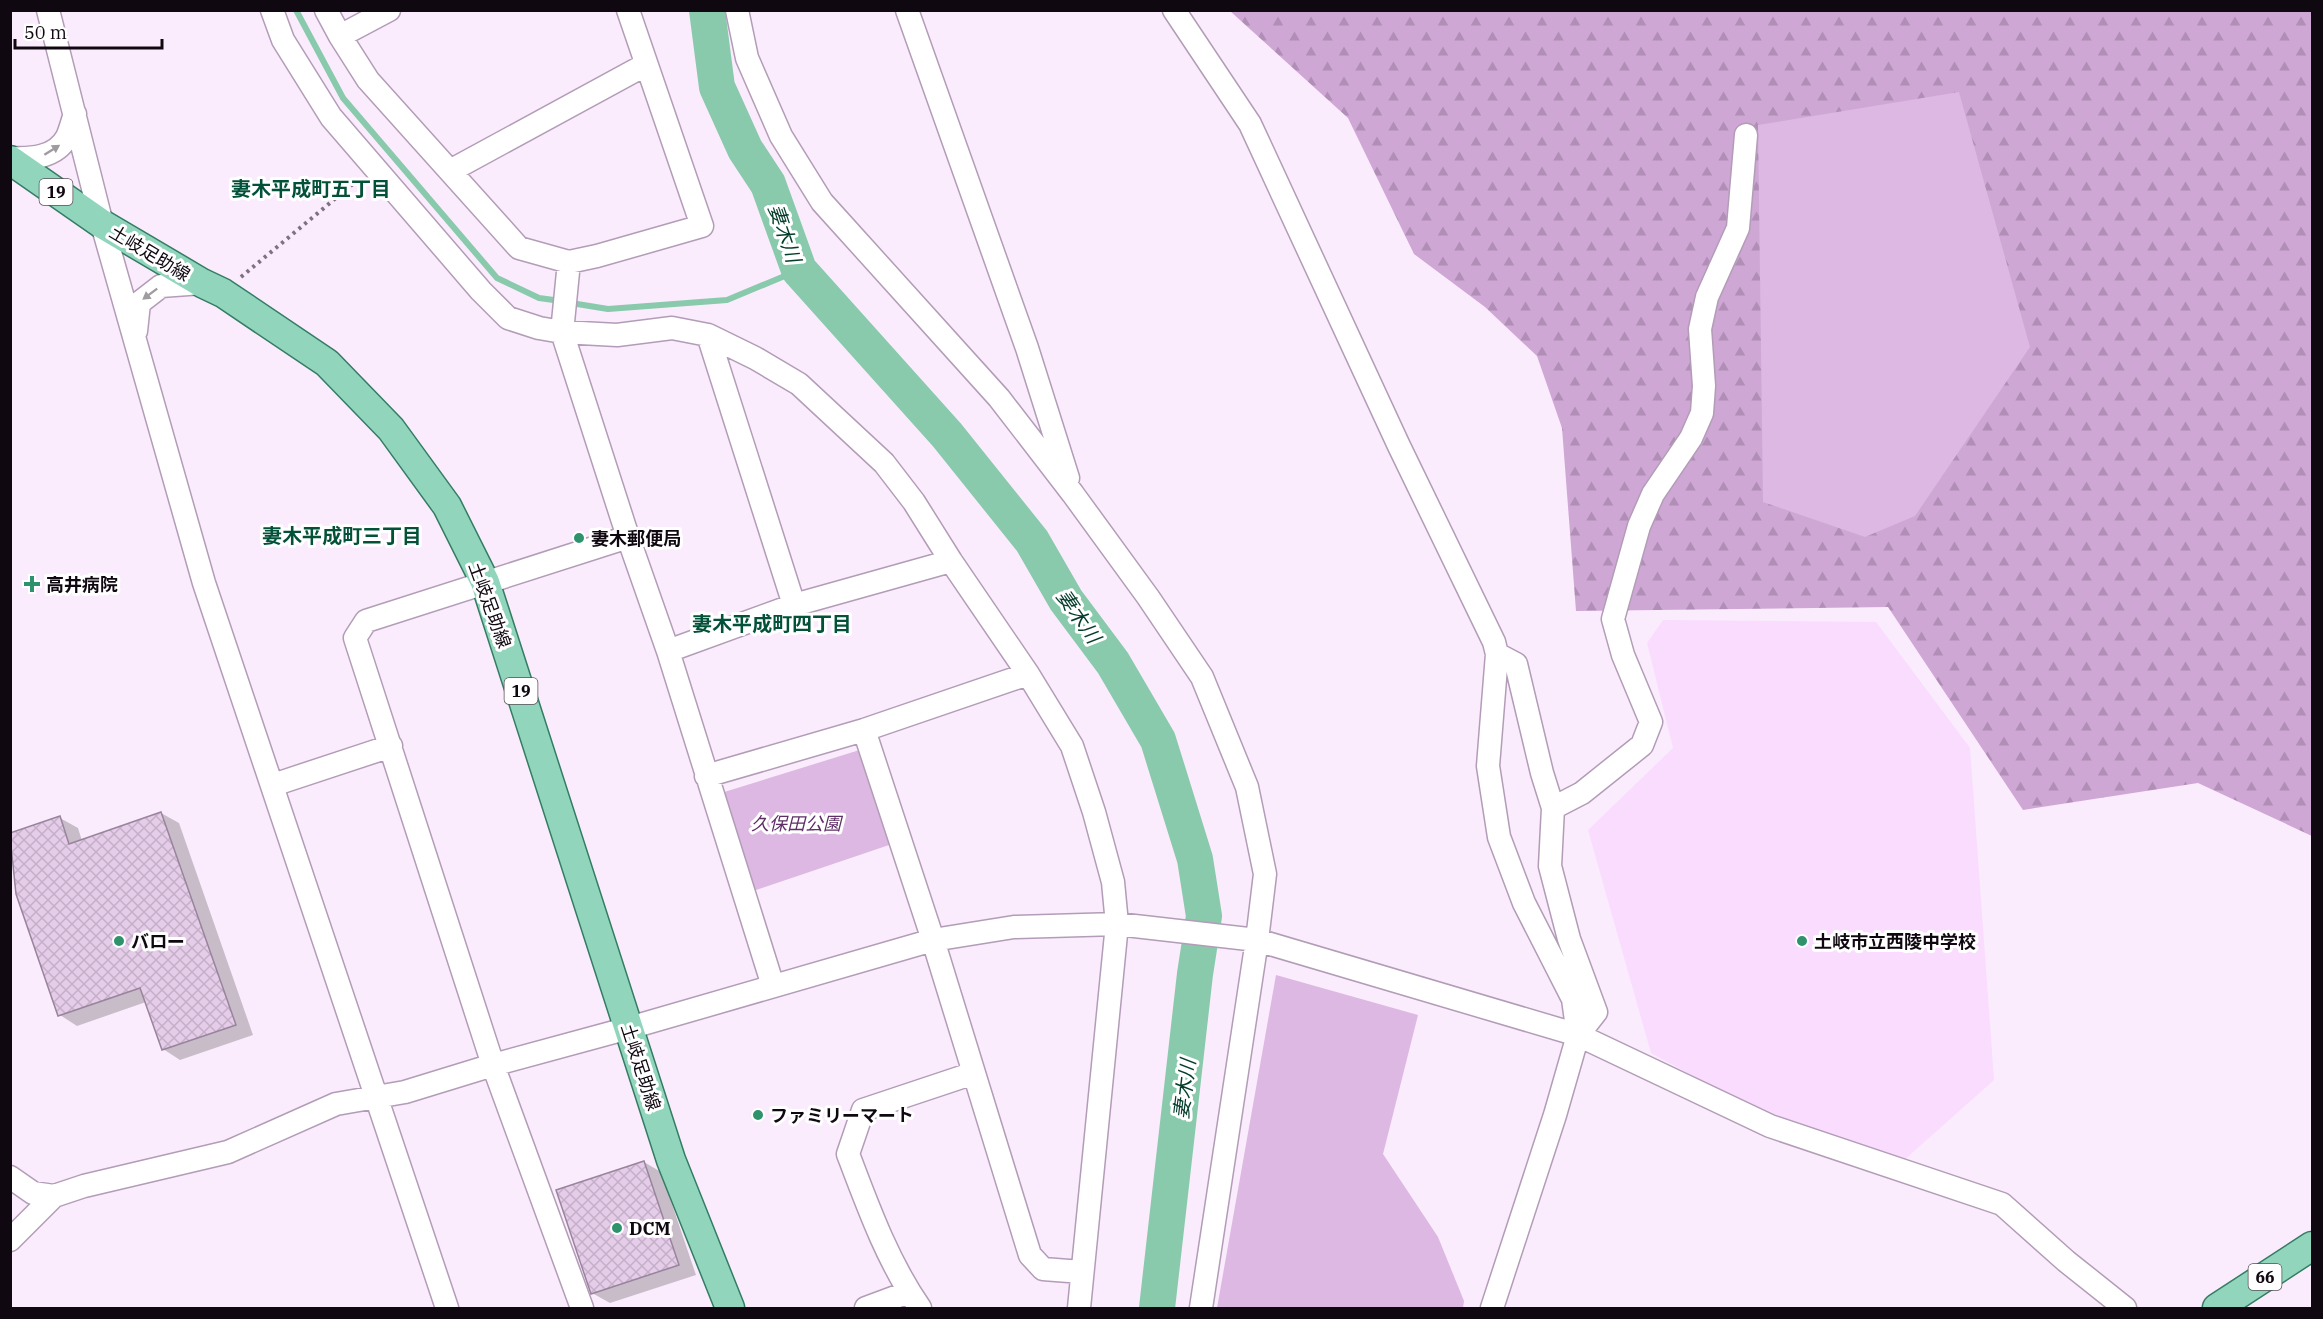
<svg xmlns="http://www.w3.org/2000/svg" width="2323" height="1319" viewBox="0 0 2323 1319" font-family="'IBM Plex Serif','Noto Sans JP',serif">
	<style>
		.built { fill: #f9dcfe }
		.forest { fill: url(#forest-firs) }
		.green { fill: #dcb8e2 }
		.shadow { fill: #0003 }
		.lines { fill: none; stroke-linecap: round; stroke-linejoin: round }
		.stream { stroke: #89c9ac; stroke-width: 6 }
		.river { stroke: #89c9ac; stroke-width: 36 }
		.building { fill: url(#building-cross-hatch); stroke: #99839d; stroke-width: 1.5 }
		.minor-casing { stroke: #b39cb7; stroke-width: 25 }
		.major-casing { stroke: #347c63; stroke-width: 31 }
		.path { stroke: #7d727f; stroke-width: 4; stroke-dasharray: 3 4.5; stroke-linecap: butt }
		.minor { stroke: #fff; stroke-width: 22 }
		.major { stroke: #91d6bc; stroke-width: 28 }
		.oneway { fill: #9f9ca0 }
		.poi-dot { fill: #2e926d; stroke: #fff; stroke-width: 2 }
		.labels { text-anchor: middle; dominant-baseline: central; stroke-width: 6; stroke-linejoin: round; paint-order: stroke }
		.shield { fill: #fff; stroke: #585258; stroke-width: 1.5 }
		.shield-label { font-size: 16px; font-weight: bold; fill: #100811 }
		.street-label { font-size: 18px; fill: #100811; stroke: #fff }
		.poi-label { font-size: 18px; font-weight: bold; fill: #100811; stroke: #fff; text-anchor: start }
		.park-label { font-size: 18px; font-style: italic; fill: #5e2e67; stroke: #fff }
		.neighbourhood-label { font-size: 20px; font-weight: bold; fill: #035139; stroke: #fff }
		.water-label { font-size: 20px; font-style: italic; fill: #043c2a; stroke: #fff }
	</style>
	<defs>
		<pattern id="forest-firs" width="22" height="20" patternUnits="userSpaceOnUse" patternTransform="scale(1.5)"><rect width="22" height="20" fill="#cea7d5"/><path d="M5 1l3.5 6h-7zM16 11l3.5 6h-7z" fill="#b08eb6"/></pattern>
		<pattern id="building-cross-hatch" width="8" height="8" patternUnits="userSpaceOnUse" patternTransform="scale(1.5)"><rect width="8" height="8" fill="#e5cde9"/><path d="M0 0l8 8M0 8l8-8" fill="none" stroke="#c3afc7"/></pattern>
	</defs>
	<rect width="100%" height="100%" fill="#faecfc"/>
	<path class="built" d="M1663 620 1876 622 1970 748 1994 1080 1904 1160 1758 1111 1651 1053 1588 830 1673 748 1647 643Z"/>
	<path class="forest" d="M1230 11H2312V836L2198 783 2023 810 1888 607 1576 611 1562 428 1537 356 1485 307 1414 254 1348 118Z"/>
	<path class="green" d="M1959 92 2030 347 1915 516 1865 537 1763 502 1758 125Z
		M866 748 895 843 753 891 721 793Z
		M1276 975 1418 1015 1383 1154 1438 1237 1464 1301 1463 1308H1217Z"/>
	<path class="shadow" d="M161 813 179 823 253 1035 180 1060 163 1049 146 1002 77 1026 60 1015V818L78 828 82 841Z
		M644 1162 661 1172 696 1275 610 1303 592 1293Z"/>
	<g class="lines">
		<path class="stream" d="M296 10 343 98 497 278 539 298 561 301
			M571 303 608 309 727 300 799 270"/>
		<path class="river" d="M707 10 717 87 745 149 768 184 799 270 947 435 1032 541 1066 600 1113 663 1158 740 1195 859 1204 916 1195 974 1157 1308"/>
	</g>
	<path class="building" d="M161 812 236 1025 162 1050 140 988 58 1016 16 894 10 836V833L60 816 69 844Z
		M644 1161 679 1265 591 1294 556 1190Z"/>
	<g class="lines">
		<defs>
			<path id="minor" d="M48 10 102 224 204 583 447 1308
				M272 10 283 40 331 117 481 291 508 318 539 328 562 332 617 335 672 328 708 335 755 358 799 384 884 463 914 502 951 561 1028 674 1072 746 1094 812 1113 882 1117 924 1079 1308
				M326 10 340 36 368 80 519 248 569 262 597 256 702 226 628 10
				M737 10 747 58 781 136 822 202 999 398 1073 494 1148 597 1202 677 1247 787 1265 874 1257 940 1201 1308
				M907 10 1027 348 1068 478
				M1174 10 1250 124 1399 446 1494 642 1497 654 1516 664 1542 773 1553 808 1550 866 1569 939 1596 1012 1578 1035 1555 1115 1492 1308
				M340 36 389 10
				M10 158C30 159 56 158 67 137 70 131 72 122 75 114
				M450 171 645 65
				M569 262 562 332 628 537 668 651 773 986
				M136 331 139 303 161 286 202 283
				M708 335 794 605
				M668 651 794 605 951 561
				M1497 654 1488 766 1499 837 1524 903 1573 999 1578 1035
				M864 730 933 940 1030 1255 1043 1269 1082 1272
				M706 776 864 730 1028 674
				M273 785 391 746
				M1553 808 1582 793 1642 745 1651 722 1623 655 1613 619 1639 526 1653 494 1691 438 1702 413 1704 386 1700 329 1707 297 1738 228 1746 135
				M10 1177 33 1193 54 1196 84 1186 228 1152 336 1104 405 1092 493 1065 629 1028 933 940 1014 927 1117 924 1257 940 1578 1035 1770 1126 2002 1204 2066 1261 2125 1308
				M10 1240 54 1196
				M582 1308 493 1065 355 638 366 621 628 537
				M866 1308 909 1292
				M920 1308C888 1262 868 1207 848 1154L863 1110 974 1073"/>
			<path id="major" d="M10 160 102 224 202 283 223 293 327 363 391 429 447 506 485 582 671 1160 730 1308
				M2217 1308 2312 1246"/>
		</defs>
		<use href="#minor" class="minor-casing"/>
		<use href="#major" class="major-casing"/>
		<path class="path" d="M241 277 360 178"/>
		<use href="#minor" class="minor"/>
		<use href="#major" class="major"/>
	</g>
	<defs><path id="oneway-solid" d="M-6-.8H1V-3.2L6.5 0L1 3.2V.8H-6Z" transform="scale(1.5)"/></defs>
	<g class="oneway">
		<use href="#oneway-solid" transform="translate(52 150) rotate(-32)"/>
		<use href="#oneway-solid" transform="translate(150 294) rotate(143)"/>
	</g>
	<g class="poi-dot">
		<circle cx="579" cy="538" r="6"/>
		<path d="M29 575h6v6h6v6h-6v6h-6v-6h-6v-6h6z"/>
		<circle cx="119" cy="941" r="6"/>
		<circle cx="1802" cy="941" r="6"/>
		<circle cx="758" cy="1115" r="6"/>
		<circle cx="617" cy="1228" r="6"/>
	</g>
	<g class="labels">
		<g class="shield">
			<rect x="39.5" y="179" width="33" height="26" rx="4.5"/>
			<rect x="504.5" y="678" width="33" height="26" rx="4.5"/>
			<rect x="2248.5" y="1264" width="33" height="26" rx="4.5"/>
		</g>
		<g class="shield-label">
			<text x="56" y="192">19</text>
			<text x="521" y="691">19</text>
			<text x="2265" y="1277">66</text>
		</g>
		<g class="street-label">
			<text transform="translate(150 253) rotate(31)">土岐足助線</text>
			<text transform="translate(490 605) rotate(70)">土岐足助線</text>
			<text transform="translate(641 1067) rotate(72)">土岐足助線</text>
		</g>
		<g class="poi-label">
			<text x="591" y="538">妻木郵便局</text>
			<text x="46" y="584">高井病院</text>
			<text x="131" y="941">バロー</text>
			<text x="1814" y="941">土岐市立西陵中学校</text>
			<text x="770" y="1115">ファミリーマート</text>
			<text x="629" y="1228">DCM</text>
		</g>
		<g class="park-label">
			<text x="796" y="823">久保田公園</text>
		</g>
		<g class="neighbourhood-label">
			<text x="311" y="188">妻木平成町五丁目</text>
			<text x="342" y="535">妻木平成町三丁目</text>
			<text x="772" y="623">妻木平成町四丁目</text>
		</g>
		<g class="water-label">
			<text transform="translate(785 233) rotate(71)">妻木川</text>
			<text transform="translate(1079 616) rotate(55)">妻木川</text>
			<text transform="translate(1184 1089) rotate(-83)">妻木川</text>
		</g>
	</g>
	<rect width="2323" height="1319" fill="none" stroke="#100811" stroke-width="24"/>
	<path d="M15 39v9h147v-9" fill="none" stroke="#100811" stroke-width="3"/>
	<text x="24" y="39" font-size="18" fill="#100811" stroke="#ffffff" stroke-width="4.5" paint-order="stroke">50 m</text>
</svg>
